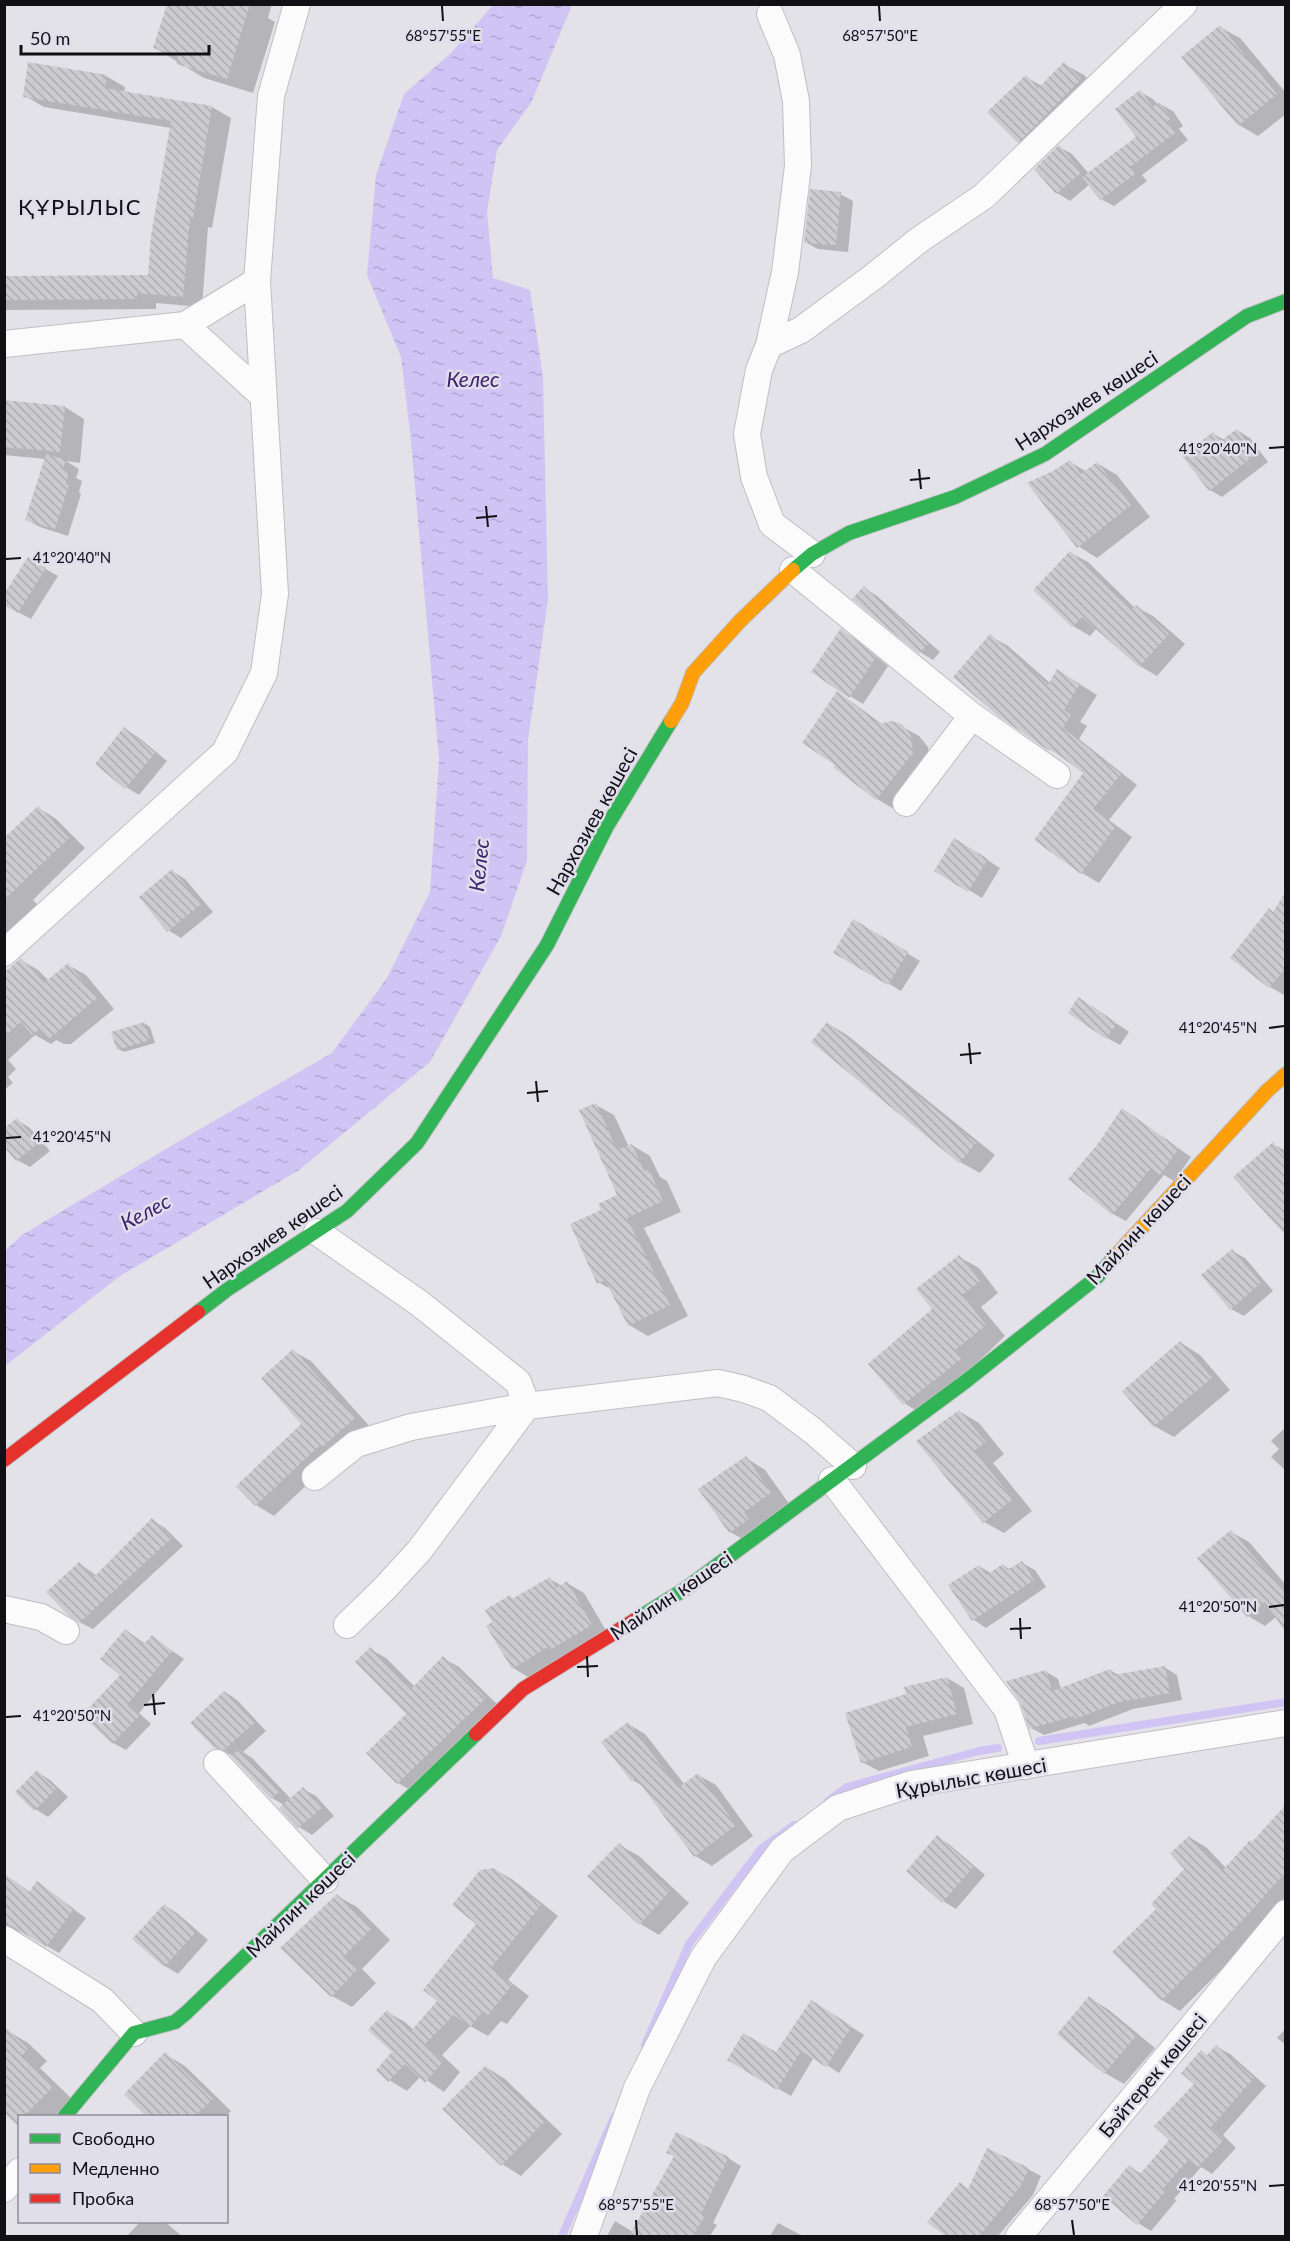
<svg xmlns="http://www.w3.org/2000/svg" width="1290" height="2241" viewBox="0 0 1290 2241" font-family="Lato,sans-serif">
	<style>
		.water { fill: url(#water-ripples) }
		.shadow { fill: #0003 }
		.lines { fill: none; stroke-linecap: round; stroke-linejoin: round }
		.stream { stroke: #d0c4f5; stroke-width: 8 }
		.building { fill: url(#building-back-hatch) }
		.street-casing { stroke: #bfbec3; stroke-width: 28 }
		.fast-casing { stroke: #bfbec3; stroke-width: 16 }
		.slow-casing { stroke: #bfbec3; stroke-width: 16 }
		.jam-casing { stroke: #bfbec3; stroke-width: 16 }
		.street { stroke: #fbfbfc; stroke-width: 26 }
		.fast { stroke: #30b455; stroke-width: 14 }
		.slow { stroke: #ff9f0a; stroke-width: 14 }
		.jam { stroke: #e5322d; stroke-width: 14 }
		.ticks { fill: none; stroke: #111015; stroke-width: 2 }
		.labels { text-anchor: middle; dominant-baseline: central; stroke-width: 5; stroke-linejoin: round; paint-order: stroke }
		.street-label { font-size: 20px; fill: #111015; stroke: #e1deec }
		.water-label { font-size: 21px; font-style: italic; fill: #3e226d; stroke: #e1deec }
		.quarter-label { font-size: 22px; letter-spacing: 1.5px; fill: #111015; stroke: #e1deec }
		.ticks-label { font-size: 15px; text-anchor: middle; fill: #111015; stroke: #e1deec; stroke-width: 5; stroke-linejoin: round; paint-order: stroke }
	</style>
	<defs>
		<pattern id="water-ripples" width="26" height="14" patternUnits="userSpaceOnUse" patternTransform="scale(1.5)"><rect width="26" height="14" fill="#d0c4f5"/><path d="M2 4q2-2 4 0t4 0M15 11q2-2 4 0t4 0" fill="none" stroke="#b2a7d1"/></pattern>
		<pattern id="building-back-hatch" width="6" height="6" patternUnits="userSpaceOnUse" patternTransform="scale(1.5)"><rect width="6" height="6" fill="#cccbd0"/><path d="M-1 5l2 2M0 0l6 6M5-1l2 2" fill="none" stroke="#aeadb2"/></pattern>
	</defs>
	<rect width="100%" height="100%" fill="#e3e2e8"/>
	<path class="water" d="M493 5H572L531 103 497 150 487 212 493 278 530 290 543 377 548 599 528 740 527 861 501 936 430 1062 299 1170 120 1276 5 1366V1251L22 1235 176 1143 332 1053 387 978 430 892 439 760 411 441 401 357 367 275 376 175 404 94 450 54Z"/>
	<path class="shadow" d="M168 4H272L268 18 275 22 253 93 204 78 155 48Z
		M1220 27 1240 38 1286 93V114L1258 136 1239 125Z
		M1064 64 1084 75 1099 91 1038 153 1019 142 1026 77 1042 86Z
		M106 76 125 87 124 93 212 107 231 118 212 228 208 227 202 307 156 303V309L4 310V278L149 276 171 128 44 107 25 96Z
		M1140 92 1153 99 1158 105 1160 104 1173 111 1183 126 1179 129 1188 140 1142 175 1147 181 1114 206 1101 199 1090 184 1070 201 1057 193 1059 147 1072 154 1089 174 1138 137Z
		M840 194 853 201 848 252 818 249 805 242Z
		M4 401 65 407 84 419 80 463 66 461 79 469 76 478 82 481 79 492 81 494 68 536 40 527 27 520 46 459 4 455Z
		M1237 430 1250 438 1268 462 1222 497 1210 490 1214 434 1224 440Z
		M1070 462 1087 472 1097 463 1117 475 1150 517 1097 558 1078 546 1054 472Z
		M1071 553 1088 562 1135 608 1136 607 1153 616 1185 644 1157 676 1140 666 1097 628 1090 636 1073 626Z
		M28 559 58 576 31 619 18 612Z
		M864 588 877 596 940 652 933 660 920 652Z
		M841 630 854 638 888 666 863 704 850 696Z
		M990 636 1008 646 1050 683 1075 681 1097 695 1080 722 1087 726 1079 739 1137 785 1109 820 1132 837 1099 883 1082 873 1085 773 999 714Z
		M837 693 855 704 883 725 901 726 919 736 928 747 930 763 894 809 877 799 835 767Z
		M125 729 138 737 167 761 139 795 126 787Z
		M38 808 55 818 85 848 33 900 42 909 14 937 4 932V840Z
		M967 847 1000 868 982 898 936 870Z
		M172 871 185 879 213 912 181 938 168 930Z
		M1286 894V996L1270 987 1232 958 1274 913Z
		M854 921 920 961 901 991 835 952Z
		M21 960 38 970 49 981 68 965 86 975 114 1009 71 1044H64L56 1040 51 1044 35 1035 8 1060 16 1069 8 1077 13 1083 4 1090V976Z
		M1092 1006 1129 1032 1120 1045 1107 1038Z
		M144 1023 150 1027 155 1043 124 1052 118 1049Z
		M827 1023 847 1035 995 1155 980 1173 960 1162 813 1042Z
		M596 1105 614 1115 629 1147 632 1145 650 1156 660 1177 667 1181 681 1212 644 1228 688 1316 648 1336 629 1325 612 1290 598 1282 603 1211 619 1196Z
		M1135 1118 1191 1157 1174 1181 1164 1175 1126 1221 1113 1214Z
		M17 1120 30 1128 50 1151 30 1167 17 1160Z
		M1273 1144 1286 1151V1231Z
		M1232 1251 1245 1258 1273 1291 1244 1316 1231 1309Z
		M959 1257 979 1268 998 1293 981 1307 1005 1336 923 1415 904 1403 934 1309Z
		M1181 1343 1200 1355 1230 1390 1174 1437 1154 1426 1124 1391Z
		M293 1351 311 1361 372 1429 338 1455 274 1516 256 1505 238 1486 304 1424Z
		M959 1411 979 1423 1004 1454 993 1463 1032 1511 1004 1533 984 1522 918 1441Z
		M1286 1427V1471L1271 1457 1279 1449 1271 1441Z
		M746 1458 765 1470 790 1505 750 1543 730 1532Z
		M152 1520 165 1528 183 1546 93 1629 79 1622V1563L97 1576Z
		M1231 1532 1249 1542 1286 1585V1630L1276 1617 1265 1626 1248 1616Z
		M1022 1563 1035 1570 1046 1587 986 1628 974 1620 950 1586 979 1566 991 1573 1003 1565 1011 1570Z
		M550 1579 562 1586 567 1583 584 1593 608 1634 530 1678 513 1668 494 1623 510 1597 514 1599Z
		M126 1631 146 1644 152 1637 184 1659 139 1713 151 1724 126 1750 113 1743 84 1715 122 1675Z
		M370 1649 386 1658 415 1687 443 1658 459 1667 501 1708 414 1792 398 1783 408 1714Z
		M1164 1667 1177 1675 1182 1700 1133 1709 1089 1726 1085 1723 1044 1735 1031 1728 1022 1703 1045 1671 1058 1679 1061 1689 1110 1670 1120 1676Z
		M947 1678 964 1688 973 1724 923 1736 929 1756 879 1771 862 1762 908 1695Z
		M225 1692 237 1700 266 1731 243 1752 252 1758 291 1799 303 1789 316 1796 334 1816 312 1835 299 1827 284 1805 272 1798 233 1756 215 1747Z
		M628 1724 645 1734 685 1785 698 1775 716 1785 753 1836 712 1866 695 1856 645 1787 632 1780Z
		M37 1772 50 1780 68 1797 48 1817 35 1809Z
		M1286 1806V1901L1260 1931 1180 2011 1162 2000 1186 1869 1189 1837 1207 1848 1227 1869 1253 1844Z
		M937 1837 950 1845 985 1875 956 1909 943 1901Z
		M619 1845 639 1856 689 1903 659 1935 639 1923Z
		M494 1869 513 1880 558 1916 508 1980 529 1996 507 2024 501 2021 488 2036 470 2026 442 2055 460 2072 444 2092 421 2076 407 2091 389 2080 394 2052 387 2012 405 2022 414 2030 439 2001 478 1924Z
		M4 1874 30 1892 37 1883 86 1918 59 1953 25 1933 17 1931 4 1924Z
		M337 1896 357 1907 390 1940 362 1969 376 1983 352 2007 332 1996 282 1948Z
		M164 1905 177 1913 208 1940 178 1974 165 1966 134 1939Z
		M1090 1998 1109 2010 1155 2048 1124 2084 1105 2073Z
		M824 2009 864 2035 839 2073 814 2057 791 2096 729 2060 776 2054Z
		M1286 2028V2045L1277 2038Z
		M8 2031 28 2043 47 2061 40 2068 72 2099 55 2116H20V2124L17 2123Z
		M1217 2047 1230 2054 1266 2086 1223 2135 1236 2148 1212 2174 1201 2167 1174 2199 1177 2200 1151 2231 1138 2223 1129 2167 1142 2174 1171 2140 1196 2084 1201 2052 1209 2056Z
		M165 2054 185 2066 231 2111 226 2116H149L126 2094Z
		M486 2067 505 2079 562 2134 521 2176 502 2164Z
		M728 2158 741 2166 713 2223 717 2225 710 2236H607L615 2221 633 2232Z
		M1028 2169 1041 2176 1033 2195 998 2236H947L929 2221 961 2184 970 2190Z
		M140 2222H165L182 2236H127Z
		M778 2223 803 2236H770Z"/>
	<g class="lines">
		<path class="stream" d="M1039 1741 1286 1702
			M828 1801 847 1787 979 1751 998 1748
			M645 2045 689 1944 761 1849 794 1825
			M562 2236 614 2117"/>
	</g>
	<path class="building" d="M167 4H250L227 79 176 64 178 56 153 48Z
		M1220 25 1277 94 1238 126 1181 57Z
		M28 62 107 75 105 88 212 106 193 218H190L183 297 137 293V299L4 300V276L148 275 151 235 171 121 23 97Z
		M1064 62 1081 79 1018 143 987 112 1026 75 1038 88Z
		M1140 90 1153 107 1159 102 1172 118 1167 121 1176 132 1130 167 1135 174 1100 200 1082 177 1136 137 1115 109Z
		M1059 145 1082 172 1056 194 1034 169Z
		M810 189 841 192 836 245 804 243Z
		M4 400 65 406 60 452 4 447Z
		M1237 429 1256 454 1209 491 1182 456 1213 432 1220 441Z
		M46 454 66 460 63 470 69 472 66 484 69 485 55 529 25 520Z
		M1070 460 1081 474 1097 462 1131 505 1077 548 1027 483 1053 471Z
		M1070 551 1131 610 1136 605 1169 634 1139 667 1082 617 1072 627 1033 590Z
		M28 557 46 568 18 613 4 605V594Z
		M864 586 928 644 919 654 852 599Z
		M841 628 876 657 849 698 811 672Z
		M990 634 1048 685 1057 669 1080 684 1064 710 1071 715 1063 728 1121 774 1093 809 1116 826 1081 874 1034 840 1083 773 1051 749 1049 751 998 716 953 677Z
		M837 691 880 724 891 721 902 724 911 736 913 753 876 800 833 767 835 765 802 743Z
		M124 727 155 753 125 789 95 764Z
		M38 806 69 838 4 900V838Z
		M954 838 988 859 968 892 934 871Z
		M172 869 201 904 167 932 139 897Z
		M1286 891V968L1269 988 1230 958 1269 908 1273 912Z
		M853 919 908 952 888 985 833 953Z
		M21 958 44 983 68 963 97 998 49 1039 40 1029 32 1035 21 1022 4 1037V973Z
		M1078 997 1117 1023 1106 1039 1068 1013Z
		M144 1022 150 1040 117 1050 111 1032Z
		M827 1022 976 1143 959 1163 811 1042Z
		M596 1103 617 1150 632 1144 644 1171 649 1169 663 1201 627 1218 670 1305 628 1326 605 1280 597 1284 570 1224 601 1210 598 1204 617 1195 579 1110Z
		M1122 1108 1179 1148 1160 1175 1151 1168 1112 1215 1068 1179 1097 1145Z
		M17 1118 38 1143 16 1161 4 1147V1128Z
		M1273 1142 1286 1157V1236L1233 1177Z
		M1232 1249 1261 1283 1230 1310 1201 1275Z
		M959 1255 980 1281 962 1295 986 1325 954 1351 961 1359 903 1405 868 1364 932 1309 916 1289Z
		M1180 1341 1212 1378 1153 1427 1122 1391Z
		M293 1349 355 1418 322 1447 320 1445 255 1506 236 1486 301 1424 261 1378Z
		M959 1410 986 1442 974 1451 1013 1499 983 1523 916 1441Z
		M746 1456 771 1493 744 1512 749 1519 729 1533 698 1489Z
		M152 1518 172 1538 79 1623 68 1615 46 1592 79 1562 94 1577Z
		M1231 1530 1286 1594V1633L1265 1602 1247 1617 1197 1558Z
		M1022 1561 1034 1580 972 1621 948 1585 979 1565 986 1575 1003 1564 1007 1570Z
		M550 1577 556 1588 567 1581 592 1625 550 1650 548 1647 512 1669 486 1626 492 1622 485 1610 510 1595 512 1599Z
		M125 1629 144 1644 152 1635 172 1651 127 1705 139 1716 112 1744 82 1715 120 1675 100 1659Z
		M370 1647 411 1689 443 1656 486 1698 397 1784 366 1753 406 1714 355 1662Z
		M1165 1666 1170 1693 1119 1702 1075 1719 1074 1716 1029 1729 1021 1704 1006 1681 1046 1670 1052 1691 1110 1669 1113 1675Z
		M947 1677 957 1714 906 1727 912 1747 861 1763 845 1713 906 1694 904 1687Z
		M224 1691 254 1723 224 1750 214 1748 190 1723Z
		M628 1722 678 1788 698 1773 736 1825 694 1857 636 1778 631 1781 601 1742Z
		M239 1749 279 1792 271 1799 231 1756Z
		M37 1770 56 1789 34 1811 15 1792Z
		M303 1787 322 1808 298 1828 279 1808Z
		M1286 1804V1872L1242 1921 1161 2001 1112 1952 1156 1909 1151 1904 1184 1869 1170 1853 1189 1836 1222 1871 1250 1840 1252 1842Z
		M937 1835 973 1867 942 1903 906 1871Z
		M619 1843 670 1891 639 1925 587 1876Z
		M494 1868 541 1905 491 1968 512 1985 488 2015 483 2011 470 2027 454 2015 425 2044 443 2061 425 2083 405 2064 388 2082 376 2070 392 2052 368 2030 387 2010 410 2032 437 2001 423 1990 476 1924 452 1905 480 1870Z
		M4 1874 29 1892 37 1881 74 1909 46 1947 12 1926 4 1924Z
		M337 1894 372 1928 343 1957 357 1970 331 1997 280 1948Z
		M164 1904 196 1932 164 1967 132 1939Z
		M1089 1996 1136 2036 1104 2074 1057 2034Z
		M811 2000 852 2026 826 2067 801 2051 777 2090 727 2060 743 2033 776 2052Z
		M4 2026 28 2049 22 2056 53 2087 24 2116H20V2121L17 2125 4 2113Z
		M1216 2045 1254 2078 1211 2127 1224 2140 1198 2167 1189 2159 1162 2190 1165 2192 1137 2225 1103 2196 1129 2165 1140 2174 1169 2140 1154 2126 1194 2084 1181 2073 1201 2050 1207 2055Z
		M165 2052 213 2099 195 2116H146L124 2094Z
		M485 2066 544 2122 501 2166 442 2109Z
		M676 2132 729 2157 701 2214 705 2216 693 2236H629L674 2156 666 2153Z
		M987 2148 1029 2168 1020 2187 979 2236H945L927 2222 960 2182 968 2189Z"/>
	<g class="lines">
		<defs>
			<path id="street" d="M770 14 787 55 796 101 798 166 785 272 769 345 759 370 747 434 754 477 772 524 812 554
				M185 325 263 396
				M4 344 185 325 257 281
				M769 345 801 330 873 277 919 240 984 196 1184 4
				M793 570 972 716 1057 775
				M906 803 972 716
				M4 953 225 752 264 673 275 594 257 281 271 96 297 4
				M317 1232 419 1303 518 1382 527 1406 419 1551 384 1589 347 1625
				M315 1477 356 1444 411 1427 527 1406 718 1383 744 1389 769 1398 813 1431 853 1466
				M832 1480 1007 1709 1026 1766
				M4 1609 41 1617 66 1631
				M217 1763 325 1880
				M4 1939 102 2000 134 2033
				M4 2189 20 2171
				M584 2236 637 2088 703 1958 782 1850 838 1808 911 1784 1286 1723
				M1019 2236 1286 1913"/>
			<path id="fast" d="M793 570 812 554 849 533 955 497 1045 454 1247 316 1286 301
				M198 1312 228 1289 347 1211 417 1143 547 945 607 826 671 721
				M635 1620 685 1589 966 1381 1096 1278 1111 1261
				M65 2116 134 2033 175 2022 186 2013 476 1734"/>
			<path id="slow" d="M671 721 682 703 693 673 740 621 793 570
				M1111 1261 1267 1091 1286 1074"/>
			<path id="jam" d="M4 1460 198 1312
				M476 1734 523 1689 635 1620"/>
		</defs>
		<use href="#street" class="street-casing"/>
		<use href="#fast" class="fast-casing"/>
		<use href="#slow" class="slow-casing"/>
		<use href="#jam" class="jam-casing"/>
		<use href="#street" class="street"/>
		<use href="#fast" class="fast"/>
		<use href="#slow" class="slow"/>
		<use href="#jam" class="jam"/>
	</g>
	<path class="ticks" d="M442 6 443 21M879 6 880 21M1269 448 1284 447M919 469 921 489M910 480 930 478M486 506 488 527M476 518 497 516M6 559 21 558M1269 1028 1284 1026M969 1043 971 1064M960 1055 981 1053M536 1081 538 1102M527 1093 548 1091M6 1138 21 1137M1269 1607 1284 1605M1020 1618 1021 1639M1010 1629 1031 1628M587 1656 588 1677M577 1667 598 1666M153 1694 155 1715M144 1705 165 1703M6 1717 21 1716M1269 2186 1284 2185M636 2220 637 2235M1072 2220 1074 2235"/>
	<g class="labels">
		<g class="street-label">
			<text transform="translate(1086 400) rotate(-33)">Нархозиев көшесі</text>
			<text transform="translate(591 821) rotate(-61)">Нархозиев көшесі</text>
			<text transform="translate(1138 1229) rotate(-47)">Майлин көшесі</text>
			<text transform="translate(272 1236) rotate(-35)">Нархозиев көшесі</text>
			<text transform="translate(671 1595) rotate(-34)">Майлин көшесі</text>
			<text transform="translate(971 1777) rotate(-10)">Құрылыс көшесі</text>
			<text transform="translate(300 1904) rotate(-44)">Майлин көшесі</text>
			<text transform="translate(1152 2075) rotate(-50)">Бәйтерек көшесі</text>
		</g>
		<g class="water-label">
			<text x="473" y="378">Келес</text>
			<text transform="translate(478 865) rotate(-84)">Келес</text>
			<text transform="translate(145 1211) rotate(-28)">Келес</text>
		</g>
		<g class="quarter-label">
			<text x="80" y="206">ҚҰРЫЛЫС</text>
		</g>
	</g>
	<g class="ticks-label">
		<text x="443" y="41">68°57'55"E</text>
		<text x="880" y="41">68°57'50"E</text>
		<text x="1218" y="454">41°20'40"N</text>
		<text x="72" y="563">41°20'40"N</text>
		<text x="1218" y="1033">41°20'45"N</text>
		<text x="72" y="1142">41°20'45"N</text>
		<text x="1218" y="1612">41°20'50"N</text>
		<text x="72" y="1721">41°20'50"N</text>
		<text x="1218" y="2191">41°20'55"N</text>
		<text x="636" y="2210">68°57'55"E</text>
		<text x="1072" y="2210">68°57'50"E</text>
	</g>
	<rect width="1290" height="2241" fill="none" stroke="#111015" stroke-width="12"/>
	<rect x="18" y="2115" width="210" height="108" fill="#e1deec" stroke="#8e8c96" stroke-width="1.5"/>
	<rect x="30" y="2134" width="30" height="9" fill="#30b455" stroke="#8e8c96" stroke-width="1.5"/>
	<text x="72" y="2145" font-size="18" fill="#111015">Свободно</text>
	<rect x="30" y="2164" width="30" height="9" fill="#ff9f0a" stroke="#8e8c96" stroke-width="1.5"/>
	<text x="72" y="2175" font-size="18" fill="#111015">Медленно</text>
	<rect x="30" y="2194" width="30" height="9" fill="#e5322d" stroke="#8e8c96" stroke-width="1.5"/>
	<text x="72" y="2205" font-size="18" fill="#111015">Пробка</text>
	<path d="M21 45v9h188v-9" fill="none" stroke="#111015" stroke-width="3"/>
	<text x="30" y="45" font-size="18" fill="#111015" stroke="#e1deec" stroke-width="4.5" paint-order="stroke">50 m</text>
</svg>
